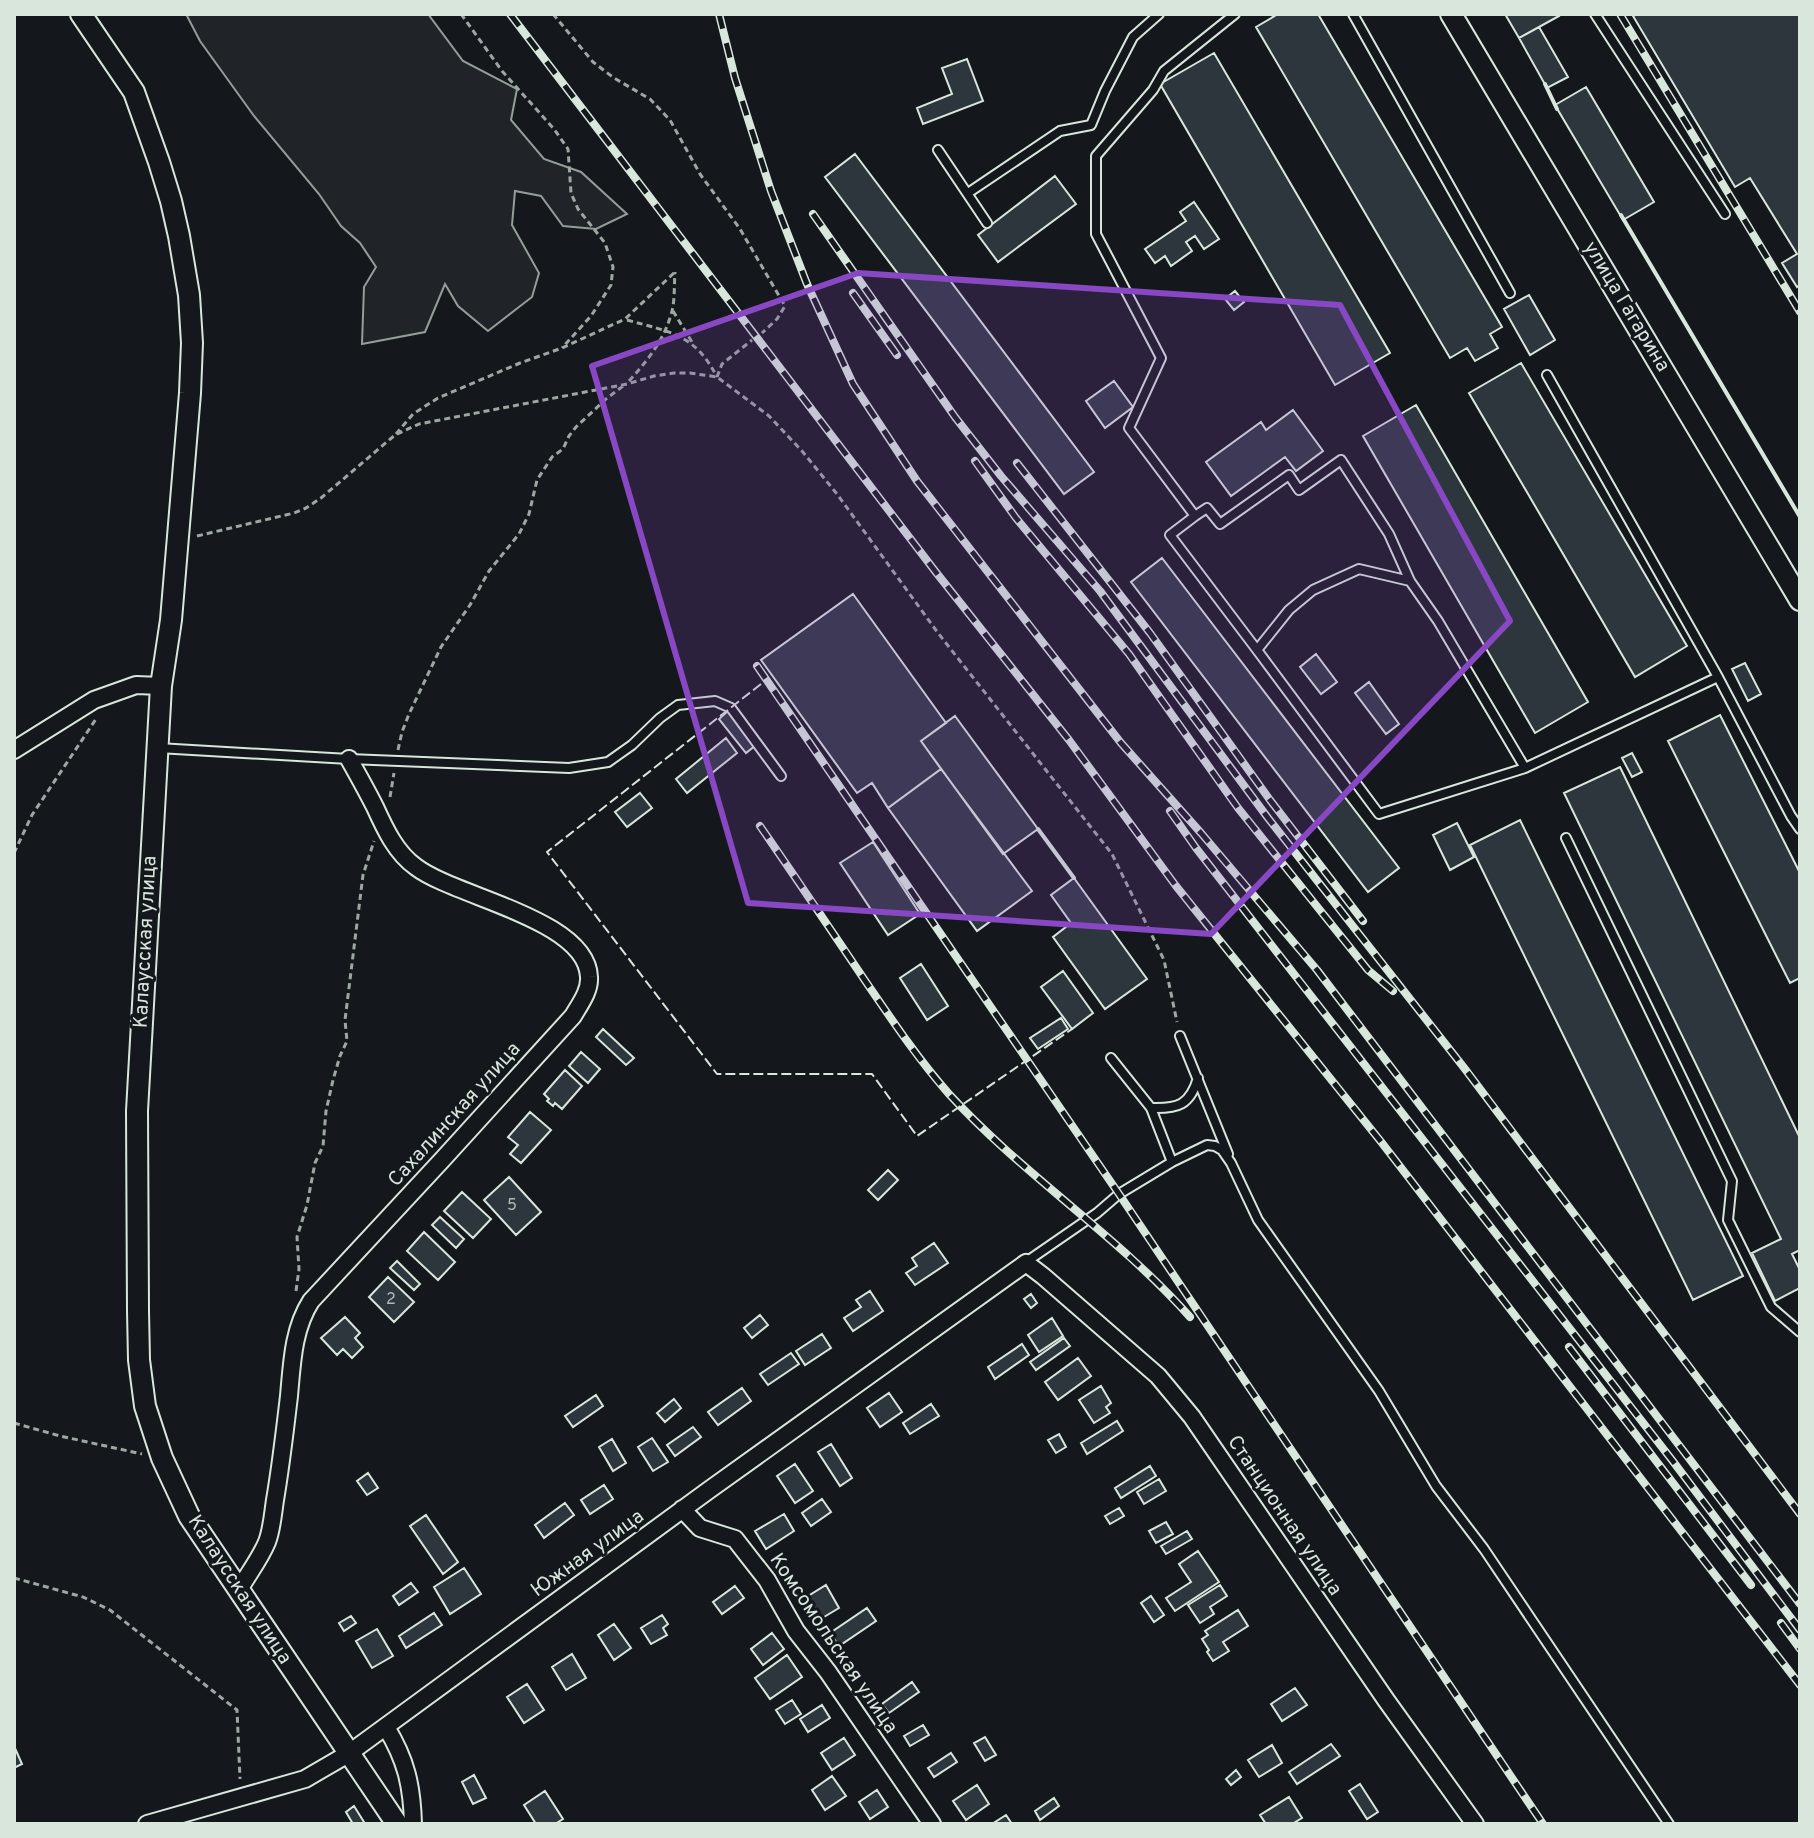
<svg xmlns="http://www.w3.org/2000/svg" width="1814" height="1838" viewBox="0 0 1814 1838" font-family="Overpass,sans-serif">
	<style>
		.green { fill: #202428; stroke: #939e99; stroke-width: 2 }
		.building { fill: #2c363c; stroke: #d8e6dc; stroke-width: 2 }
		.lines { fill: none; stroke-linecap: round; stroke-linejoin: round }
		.service-casing { stroke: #d8e6dc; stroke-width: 12 }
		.minor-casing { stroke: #d8e6dc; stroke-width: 20 }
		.tertiary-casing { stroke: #d8e6dc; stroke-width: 24 }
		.path { stroke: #9da8a2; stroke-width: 3; stroke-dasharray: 6 4; stroke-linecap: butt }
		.service { stroke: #14181c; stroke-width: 8 }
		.minor { stroke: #14181c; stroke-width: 16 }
		.tertiary { stroke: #14181c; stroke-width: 20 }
		.rail-casing { stroke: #d8e6dc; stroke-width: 8 }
		.rail { stroke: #14181c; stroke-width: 5; stroke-dasharray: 15; stroke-linecap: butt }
		.fence { stroke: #d8e6dc; stroke-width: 2; stroke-dasharray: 10 4; stroke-linecap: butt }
		.wall { stroke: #d8e6dc; stroke-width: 4 }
		.marked { fill: #8948c3; fill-opacity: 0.2; stroke: #8948c3; stroke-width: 6; stroke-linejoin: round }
		.labels { text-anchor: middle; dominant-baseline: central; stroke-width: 6; stroke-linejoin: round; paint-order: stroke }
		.number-label { font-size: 16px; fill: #adbab4 }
		.street-label { font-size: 20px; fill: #d8e6dc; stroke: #14181c }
	</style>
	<rect width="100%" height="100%" fill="#14181c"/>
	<path class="green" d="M186 14H428L463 61 517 89 511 120 544 159 581 172 627 214 596 229 563 226 541 196 515 191 512 225 539 273 532 297 488 331 458 306 445 284 425 332 362 344 364 287 376 267 360 243 341 226 319 194 254 116 200 41Z"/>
	<path class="building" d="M1278 14H1318L1502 327 1490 334 1498 348 1475 361 1467 348 1450 358 1256 27Z
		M1505 14H1558L1559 16 1519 38Z
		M1637 14H1800V285L1797 287 1782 263 1797 254 1750 178 1735 187 1633 16Z
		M1539 27 1568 77 1547 88 1519 38Z
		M1214 53 1390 353 1335 385 1160 84Z
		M967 59 983 101 923 124 917 108 952 94 942 68Z
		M1586 87 1654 202 1623 220 1555 105Z
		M855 154 1094 472 1064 494 825 177Z
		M1055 176 1076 204 998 262 978 235Z
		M1194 202 1219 239 1204 249 1195 236 1186 242 1192 251 1171 266 1165 256 1155 263 1145 249 1186 221 1180 212Z
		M1235 291 1244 302 1234 310 1225 299Z
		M1529 295 1555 340 1530 355 1504 309Z
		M1521 363 1687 646 1635 677 1469 393Z
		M1114 381 1133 407 1105 428 1086 401Z
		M1416 405 1588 702 1535 733 1363 436Z
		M1293 410 1323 451 1296 471 1285 457 1231 496 1206 462 1261 422 1266 430Z
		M1162 558 1399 868 1368 892 1131 582Z
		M853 594 946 723 921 741 941 769 888 808 872 783 857 793 761 660Z
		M1316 654 1337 682 1321 694 1300 667Z
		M1745 663 1761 694 1748 701 1732 669Z
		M1369 682 1399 724 1386 734 1355 693Z
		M729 710 756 745 746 753 719 719Z
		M1720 715 1800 873V978L1790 983 1668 741Z
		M955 716 1038 829 1003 854 921 741Z
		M726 738 737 753 687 793 676 779Z
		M1632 753 1642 772 1632 777 1622 758Z
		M1620 767 1800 1138V1250L1792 1254 1800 1270V1288L1775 1301 1752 1253 1781 1239 1564 793Z
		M941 769 1032 891 977 931 888 808Z
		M640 793 652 808 627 827 615 812Z
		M1520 820 1743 1276 1693 1300 1470 845Z
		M1457 823 1474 857 1450 870 1433 835Z
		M873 842 920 914 888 935 840 863Z
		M1074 878 1147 979 1105 1009 1053 937 1071 923 1051 895Z
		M921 964 948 1006 927 1020 900 978Z
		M1063 971 1093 1013 1072 1029 1041 987Z
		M1061 1018 1068 1029 1038 1049 1030 1038Z
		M603 1029 634 1058 626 1065 596 1037Z
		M581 1052 600 1069 588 1083 569 1066Z
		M565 1070 582 1086 562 1109 555 1103 553 1106 547 1101 549 1099 544 1094Z
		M530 1112 551 1130 521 1163 510 1154 518 1145 508 1137Z
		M888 1170 898 1180 878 1200 868 1190Z
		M509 1177 541 1212 516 1235 484 1200Z
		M462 1192 491 1219 473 1238 444 1211Z
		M440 1217 464 1239 456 1248 432 1225Z
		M424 1232 455 1262 438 1280 407 1251Z
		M934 1243 948 1263 915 1285 906 1273 917 1266 912 1258Z
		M397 1261 420 1284 414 1290 390 1268Z
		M388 1277 414 1302 394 1322 369 1297Z
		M870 1291 883 1311 853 1331 844 1318 861 1307 856 1300Z
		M1031 1294 1037 1303 1031 1308 1024 1299Z
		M760 1315 768 1325 752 1338 744 1328Z
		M345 1317 360 1333 355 1338 363 1347 352 1358 343 1349 337 1355 321 1338Z
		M1052 1318 1063 1336 1039 1352 1028 1335Z
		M822 1334 831 1348 805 1365 796 1351Z
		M1064 1338 1070 1346 1036 1370 1030 1362Z
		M1022 1344 1029 1355 995 1379 988 1367Z
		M791 1353 799 1364 768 1385 760 1374Z
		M1078 1358 1091 1376 1058 1400 1045 1382Z
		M1101 1386 1111 1403 1106 1407 1110 1413 1094 1423 1079 1400Z
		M742 1388 751 1401 718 1425 708 1412Z
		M889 1393 902 1412 880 1427 867 1408Z
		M596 1395 603 1406 573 1427 565 1416Z
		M674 1399 681 1408 665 1422 657 1413Z
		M931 1404 939 1416 910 1434 903 1423Z
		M1117 1421 1123 1431 1087 1454 1081 1443Z
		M693 1427 701 1437 675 1456 667 1445Z
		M1059 1434 1066 1447 1056 1453 1048 1440Z
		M652 1438 668 1462 653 1471 638 1447Z
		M612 1439 626 1463 613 1471 599 1447Z
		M831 1444 852 1478 840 1486 818 1452Z
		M795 1464 813 1491 795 1503 777 1476Z
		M1150 1466 1156 1476 1121 1498 1115 1488Z
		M368 1473 378 1488 367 1495 357 1481Z
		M1159 1479 1166 1491 1144 1504 1137 1492Z
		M604 1485 613 1499 590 1514 581 1500Z
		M822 1499 831 1512 811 1526 802 1513Z
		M565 1503 574 1515 544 1538 535 1525Z
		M1119 1508 1124 1516 1110 1524 1105 1516Z
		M784 1514 794 1531 766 1549 755 1531Z
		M426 1515 458 1562 443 1574 410 1526Z
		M1166 1522 1173 1534 1156 1543 1149 1531Z
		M1187 1531 1192 1539 1166 1554 1161 1546Z
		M1198 1551 1219 1582 1175 1611 1166 1598 1191 1582 1179 1564Z
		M464 1568 481 1594 450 1614 434 1587Z
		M411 1583 418 1592 399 1605 393 1596Z
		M826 1585 839 1608 814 1623 800 1601Z
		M1220 1585 1227 1596 1210 1607 1214 1614 1200 1623 1188 1605Z
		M735 1586 744 1598 722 1614 713 1602Z
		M1151 1596 1164 1615 1154 1622 1141 1603Z
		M867 1608 876 1621 839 1646 830 1633Z
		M1238 1610 1248 1626 1223 1642 1229 1651 1213 1661 1207 1652 1209 1650 1202 1639 1208 1635 1205 1631Z
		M434 1613 442 1625 406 1648 399 1636Z
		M662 1615 668 1624 663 1628 667 1635 651 1644 641 1628Z
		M351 1616 356 1623 344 1631 339 1623Z
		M614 1624 631 1648 614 1660 598 1635Z
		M377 1629 393 1656 372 1668 356 1641Z
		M772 1633 784 1649 763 1665 751 1649Z
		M572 1654 586 1678 566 1690 552 1667Z
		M787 1655 802 1677 770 1699 755 1678Z
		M912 1682 919 1692 889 1713 882 1704Z
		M527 1684 544 1710 524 1723 507 1697Z
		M1295 1688 1307 1705 1282 1721 1271 1704Z
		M792 1700 801 1714 785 1724 776 1710Z
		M822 1705 830 1718 808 1732 800 1719Z
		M923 1725 929 1735 910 1746 904 1736Z
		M985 1737 996 1755 985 1761 974 1743Z
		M844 1738 855 1755 832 1770 821 1753Z
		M1331 1744 1340 1756 1297 1784 1289 1772Z
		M1272 1745 1282 1763 1259 1777 1248 1760Z
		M14 1746 22 1764 14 1768Z
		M951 1753 957 1762 934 1777 928 1768Z
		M1236 1770 1241 1777 1231 1785 1226 1779Z
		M474 1775 486 1798 473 1804 462 1782Z
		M832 1776 846 1796 825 1810 812 1790Z
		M1360 1784 1378 1812 1367 1819 1349 1791Z
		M977 1785 989 1804 966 1820 953 1801Z
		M877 1790 888 1807 870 1819 859 1802Z
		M545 1791 563 1819 555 1824H536L524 1805Z
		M1289 1797 1302 1818 1292 1824H1266L1260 1815Z
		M1054 1798 1059 1806 1040 1820 1035 1811Z
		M354 1806 364 1822 360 1824H353L346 1812Z
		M1006 1815 1012 1824H992Z"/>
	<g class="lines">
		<defs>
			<path id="service" d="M1235 14 1164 71 1153 90 1096 156V234L1161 358 1129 428 1195 516 1170 535 1257 650 1289 610 1313 590 1359 569 1410 581
				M1353 14 1510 293
				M1595 14 1725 214
				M938 150 987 223
				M968 193 1060 131 1091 125 1105 91 1133 37 1159 14
				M1547 375 1718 677
				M1195 516 1207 508 1220 524 1289 475 1299 490 1341 460 1389 534 1410 581 1438 621 1525 768 1718 677 1791 816 1800 829
				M1257 650 1379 814 1525 768
				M158 748 349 759 569 768 608 762 632 745 660 718 678 705 715 701 731 708 781 776
				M1566 838 1732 1181 1728 1220 1771 1307 1800 1332
				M1180 1036 1228 1154
				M1111 1058 1151 1108 1172 1162
				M1151 1108C1178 1109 1190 1105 1198 1078
				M1026 1262 1097 1213 1119 1194 1172 1162 1207 1145 1215 1146 1222 1150 1231 1163 1258 1220 1379 1391 1436 1486 1484 1549 1669 1824"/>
			<path id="minor" d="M14 750 94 700 136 685 161 686
				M682 1509 700 1528 735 1539 767 1580 796 1631 828 1672 932 1824
				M239 1590C248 1574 260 1559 267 1542 272 1529 273 1513 275 1500 281 1465 285 1430 289 1396 292 1363 293 1329 311 1301L442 1160 573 1016C580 1004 590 991 589 977 587 919 455 897 416 867 396 853 385 829 375 807 367 791 358 775 349 759
				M386 1727C406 1760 412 1785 413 1824
				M147 1824 305 1779 348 1754 709 1490 1026 1263 1043 1276 1158 1376 1192 1417 1386 1700 1475 1824"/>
			<path id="tertiary" d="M81 14 134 92 159 162 171 201 179 236 189 295 192 343 190 393 171 620 161 686 137 1111 138 1311 139 1360 145 1406 162 1458 189 1516 397 1824
				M1451 14 1800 600"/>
		</defs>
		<use href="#service" class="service-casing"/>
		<use href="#minor" class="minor-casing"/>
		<use href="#tertiary" class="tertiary-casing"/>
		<path class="path" d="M461 14 502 71 554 129 568 149 571 193 578 209 605 243 613 267 611 285 591 316 562 348
			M553 14 593 62 614 78 650 99 670 120 700 174 740 229 785 306 777 319 762 333
			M673 311 692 342
			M627 320C670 332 695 334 717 377
			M717 377 722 364 752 340
			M629 381C648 360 665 339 672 311 675 299 674 285 675 272
			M396 434 413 414 438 398 520 363 562 348 625 319 675 272
			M197 536 294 513 306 508 321 498 395 435 419 424 627 384 654 376 674 373H690L717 377 769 416 802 451 837 494 938 633 1112 854 1164 960 1177 1022
			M398 750 402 732 409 714 441 647 470 605 489 571 519 534 529 514 537 480 552 457 563 449 569 436 576 427 606 399 623 386
			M390 797 394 773
			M14 853 32 815 96 719
			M296 1291 299 1269 297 1237 307 1205 315 1163 323 1146 326 1111 333 1080 340 1056 347 1041 345 1020 363 875 374 841
			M14 1423 60 1436 142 1454
			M14 1578 83 1597 110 1610 237 1710 240 1779"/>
		<use href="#service" class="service"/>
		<use href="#minor" class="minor"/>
		<use href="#tertiary" class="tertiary"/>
		<defs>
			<path id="rail" d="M510 14 935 571 1069 740 1176 886 1382 1143 1800 1685
				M719 14 735 78 771 191 807 284 853 384 917 481 1121 743 1201 833 1317 970 1800 1604
				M1620 14 1800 312
				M813 214 955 417 1001 476 1100 591 1268 818 1465 1069 1800 1514
				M853 293 897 355
				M975 461 1016 518 1129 654 1238 808 1368 970 1393 991
				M1017 463 1150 633 1270 800 1363 921
				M757 666 1119 1194 1543 1824
				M1170 811 1196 848 1672 1460 1800 1630
				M760 826C796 878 831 930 866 982 892 1020 918 1059 949 1094 1023 1175 1117 1235 1190 1317
				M1569 1347 1751 1585
				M1781 1623 1800 1649"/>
		</defs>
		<use href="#rail" class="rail-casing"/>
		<use href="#rail" class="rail"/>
		<path class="fence" d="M761 684 547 852 717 1074H872L917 1136 1072 1029"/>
		<path class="wall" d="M1545 84 1557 109
			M1621 215 1800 517
			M1038 829 1074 878"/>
	</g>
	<path class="marked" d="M858 273 1340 305 1510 621 1211 934 748 903 592 366Z"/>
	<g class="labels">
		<g class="number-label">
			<text x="512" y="1206">5</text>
			<text x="391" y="1300">2</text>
		</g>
		<g class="street-label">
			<text transform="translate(1626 307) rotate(59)">улица Гагарина</text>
			<text transform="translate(146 942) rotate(-87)">Калаусская улица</text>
			<text transform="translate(455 1115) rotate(-48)">Сахалинская улица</text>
			<text transform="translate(1284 1516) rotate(56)">Станционная улица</text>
			<text transform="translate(588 1554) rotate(-36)">Южная улица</text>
			<text transform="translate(239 1590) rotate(57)">Калаусская улица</text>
			<text transform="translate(833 1644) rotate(56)">Комсомольская улица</text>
		</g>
	</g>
	<rect width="1814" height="1838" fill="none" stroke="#d8e6dc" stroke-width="32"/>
</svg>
